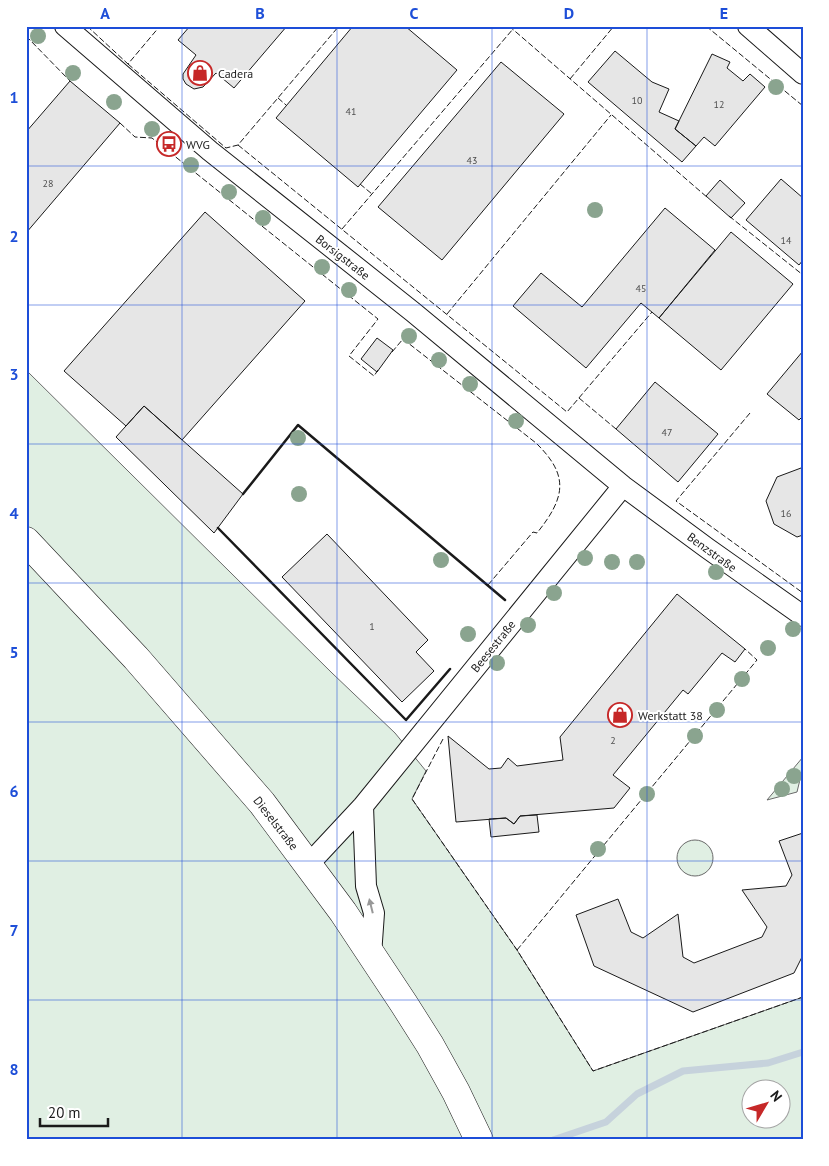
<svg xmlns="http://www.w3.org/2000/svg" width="829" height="1166" viewBox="0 0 829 1166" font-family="'PT Sans',sans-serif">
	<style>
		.green { fill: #e0efe3; stroke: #6a6a6a; fill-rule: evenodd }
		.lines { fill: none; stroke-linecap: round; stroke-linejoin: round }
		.stream { stroke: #c6d2dc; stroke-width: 7 }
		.building { fill: #e6e6e6; stroke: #1a1a1a }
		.minor-casing { stroke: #1a1a1a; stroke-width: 22 }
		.secondary-casing { stroke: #1a1a1a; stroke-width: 29 }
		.minor { stroke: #fff; stroke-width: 20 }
		.secondary { stroke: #fff; stroke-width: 28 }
		.fence { stroke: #1a1a1a; stroke-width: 1; stroke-dasharray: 6 2.5; stroke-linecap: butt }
		.wall { stroke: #1a1a1a; stroke-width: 2.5 }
		.tree { fill: #8aa48f }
		.oneway { fill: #989898 }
		.grid { fill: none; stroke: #1d4ed8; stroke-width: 1; stroke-opacity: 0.55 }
		.labels { text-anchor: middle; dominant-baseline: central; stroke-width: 4; stroke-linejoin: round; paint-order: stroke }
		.number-label { font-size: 10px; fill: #4d4d4d }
		.poi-label { font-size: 12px; fill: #1a1a1a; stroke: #fff; text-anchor: start }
		.street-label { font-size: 12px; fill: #1a1a1a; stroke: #fff }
		.neatline { fill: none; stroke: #1d4ed8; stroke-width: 2 }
		.grid-label { font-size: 16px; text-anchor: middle; font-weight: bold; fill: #1d4ed8 }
	</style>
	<rect width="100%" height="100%" fill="#fff"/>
	<path class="green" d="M26 370 332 673 395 733 426 771 412 799 517 950 593 1071 803 997V1140H26ZM752 1088H782V1118H752Z
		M803 757V767L797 792 767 800Z
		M677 858a18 18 0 1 1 36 0a18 18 0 1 1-36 0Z"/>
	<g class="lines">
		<path class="stream" d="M553 1140 606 1122 637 1094 683 1071 768 1063 803 1052"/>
	</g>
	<path class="building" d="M190 26H287L234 88 216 73 203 87 194 89 186 84 183 79V74L196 55 178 40Z
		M353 26H405L457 70 358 187 276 118Z
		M615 51 652 82 669 89 659 112 679 121 675 129 696 146 682 162 588 82Z
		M712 54 730 62 727 68 743 81 750 74 765 87 715 146 704 137 696 146 675 129Z
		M501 62 564 114 442 260 378 207Z
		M70 81 120 123 26 233V132Z
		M781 179 803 198V260L799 265 746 220Z
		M720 180 745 203 731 218 706 196Z
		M665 208 715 250 659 318 641 303 586 368 513 306 541 273 582 307Z
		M205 212 305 301 182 440 144 406 126 426 64 371Z
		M731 232 793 284 721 370 659 318Z
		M377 338 393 350 377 372 361 359Z
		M803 351V416L799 420 767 394Z
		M655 382 718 434 678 482 616 429Z
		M144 406 243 494 214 533 116 437Z
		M801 468H803V535L797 537 774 524 766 501 777 477Z
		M327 534 428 640 416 652 434 671 402 702 282 577Z
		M677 594 745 649 735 662 722 653 688 694 683 690 613 775 630 788 614 808 520 816 514 824 506 818 456 822 448 736 489 769 501 768 508 758 517 766 563 760 560 737Z
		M537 815 539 832 491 837 489 819 506 818 514 824 520 816Z
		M803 833V955L794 973 693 1012 594 966 576 915 618 899 631 932 643 938 678 914 683 957 694 963 762 937 767 927 742 890 786 886 792 875 779 841Z"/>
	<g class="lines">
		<defs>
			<path id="minor" d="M65 26 210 151 413 312 623 486 707 548 803 616
				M748 26 803 74
				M363 806 366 886 374 913 371 955
				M308 865 363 806 623 486"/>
			<path id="secondary" d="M26 541 136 658 262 803 343 912 404 1004 430 1045 456 1092 479 1140"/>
		</defs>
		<use href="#minor" class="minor-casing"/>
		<use href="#secondary" class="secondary-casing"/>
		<use href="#minor" class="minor"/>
		<use href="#secondary" class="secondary"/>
		<path class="fence" d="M87 26 128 64 160 26
			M509 26 708 198
			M706 26 803 106
			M26 36 70 81
			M128 64 226 148 238 145 339 26
			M570 79 614 26
			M278 98 286 105
			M120 123 135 137 152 138 378 319 349 356 374 376 378 370
			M238 145 567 412 652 312
			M360 184 372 194
			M729 216 803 275
			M342 229 513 29
			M447 314 611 115
			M392 352 403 339 536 443C570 476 565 498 537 533L533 532 488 585
			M579 398 616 429
			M750 413 676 501 803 593
			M443 739 412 799 517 950 593 1071 803 997
			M517 950 757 660 745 649"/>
		<path class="wall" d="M243 494 298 425 505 600
			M218 528 406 720 450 669"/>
	</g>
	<g class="tree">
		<circle cx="38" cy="36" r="8"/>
		<circle cx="73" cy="73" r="8"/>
		<circle cx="776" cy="87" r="8"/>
		<circle cx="114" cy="102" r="8"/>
		<circle cx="152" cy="129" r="8"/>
		<circle cx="191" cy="165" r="8"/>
		<circle cx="229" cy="192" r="8"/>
		<circle cx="595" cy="210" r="8"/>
		<circle cx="263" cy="218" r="8"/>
		<circle cx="322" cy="267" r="8"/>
		<circle cx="349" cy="290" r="8"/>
		<circle cx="409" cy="336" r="8"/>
		<circle cx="439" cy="360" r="8"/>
		<circle cx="470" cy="384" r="8"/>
		<circle cx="516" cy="421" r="8"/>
		<circle cx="298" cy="438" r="8"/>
		<circle cx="299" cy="494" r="8"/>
		<circle cx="585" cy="558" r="8"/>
		<circle cx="441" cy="560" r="8"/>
		<circle cx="612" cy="562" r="8"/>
		<circle cx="637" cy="562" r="8"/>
		<circle cx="716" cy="572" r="8"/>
		<circle cx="554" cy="593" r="8"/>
		<circle cx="528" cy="625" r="8"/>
		<circle cx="793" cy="629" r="8"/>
		<circle cx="468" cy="634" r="8"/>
		<circle cx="768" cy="648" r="8"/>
		<circle cx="497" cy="663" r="8"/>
		<circle cx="742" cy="679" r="8"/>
		<circle cx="717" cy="710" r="8"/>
		<circle cx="695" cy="736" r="8"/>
		<circle cx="794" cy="776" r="8"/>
		<circle cx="782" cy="789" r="8"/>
		<circle cx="647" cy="794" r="8"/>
		<circle cx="598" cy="849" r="8"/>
	</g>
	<defs><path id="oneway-solid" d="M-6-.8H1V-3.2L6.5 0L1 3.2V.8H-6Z" transform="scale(1.25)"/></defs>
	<use class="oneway" href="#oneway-solid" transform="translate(371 906) rotate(-104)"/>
	<path class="grid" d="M182 26V1140M337 26V1140M492 26V1140M647 26V1140M26 166H803M26 305H803M26 444H803M26 583H803M26 722H803M26 861H803M26 1000H803"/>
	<defs>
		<symbol id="shop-ring" viewBox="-11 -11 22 22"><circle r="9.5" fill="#fff" stroke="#c62828" stroke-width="1.5"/><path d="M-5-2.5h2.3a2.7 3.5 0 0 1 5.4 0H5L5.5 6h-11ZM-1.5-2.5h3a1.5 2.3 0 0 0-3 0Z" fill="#c62828"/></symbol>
		<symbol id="bus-ring" viewBox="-11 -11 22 22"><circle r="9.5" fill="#fff" stroke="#c62828" stroke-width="1.5"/><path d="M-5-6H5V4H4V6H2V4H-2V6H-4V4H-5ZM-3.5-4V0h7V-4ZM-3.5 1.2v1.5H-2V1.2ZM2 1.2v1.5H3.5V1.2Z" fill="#c62828"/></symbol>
	</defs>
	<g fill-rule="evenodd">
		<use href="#shop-ring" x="186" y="59" width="28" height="28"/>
		<use href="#bus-ring" x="155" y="130" width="28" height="28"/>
		<use href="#shop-ring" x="606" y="701" width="28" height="28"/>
	</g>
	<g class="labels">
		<g class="number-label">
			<text x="637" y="100">10</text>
			<text x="719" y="104">12</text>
			<text x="351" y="111">41</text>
			<text x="472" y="160">43</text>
			<text x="48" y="183">28</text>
			<text x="786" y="240">14</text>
			<text x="641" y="288">45</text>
			<text x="667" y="432">47</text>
			<text x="786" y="513">16</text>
			<text x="372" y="626">1</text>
			<text x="613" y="740">2</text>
		</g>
		<g class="poi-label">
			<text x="218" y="73">Cadera</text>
			<text x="186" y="144">WVG</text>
			<text x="638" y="715">Werkstatt 38</text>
		</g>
		<g class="street-label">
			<text transform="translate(343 257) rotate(38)">Borsigstraße</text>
			<text transform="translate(712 552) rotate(36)">Benzstraße</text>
			<text transform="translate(493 646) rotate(-51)">Beesestraße</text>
			<text transform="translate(276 823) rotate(52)">Dieselstraße</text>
		</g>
	</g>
	<rect width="829" height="1166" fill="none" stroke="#ffffff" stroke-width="55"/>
	<g transform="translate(766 1104) rotate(52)"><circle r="24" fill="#ffffff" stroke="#a3a3a3"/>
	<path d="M0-4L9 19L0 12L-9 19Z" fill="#c62828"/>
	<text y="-8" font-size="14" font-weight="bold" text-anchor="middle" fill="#1a1a1a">N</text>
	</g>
	<path d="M40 1118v8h68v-8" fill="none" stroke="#1a1a1a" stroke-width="2.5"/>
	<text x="48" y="1118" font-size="15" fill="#1a1a1a" stroke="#ffffff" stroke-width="4" paint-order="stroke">20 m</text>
	<rect x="28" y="28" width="774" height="1110" class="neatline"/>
	<g class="grid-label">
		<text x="105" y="19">A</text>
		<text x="260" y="19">B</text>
		<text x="414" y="19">C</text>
		<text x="569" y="19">D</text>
		<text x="724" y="19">E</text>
		<text x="14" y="103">1</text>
		<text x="14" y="242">2</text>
		<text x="14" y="380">3</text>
		<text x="14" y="519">4</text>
		<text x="14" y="658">5</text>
		<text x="14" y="797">6</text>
		<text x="14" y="936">7</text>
		<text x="14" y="1075">8</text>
	</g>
</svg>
